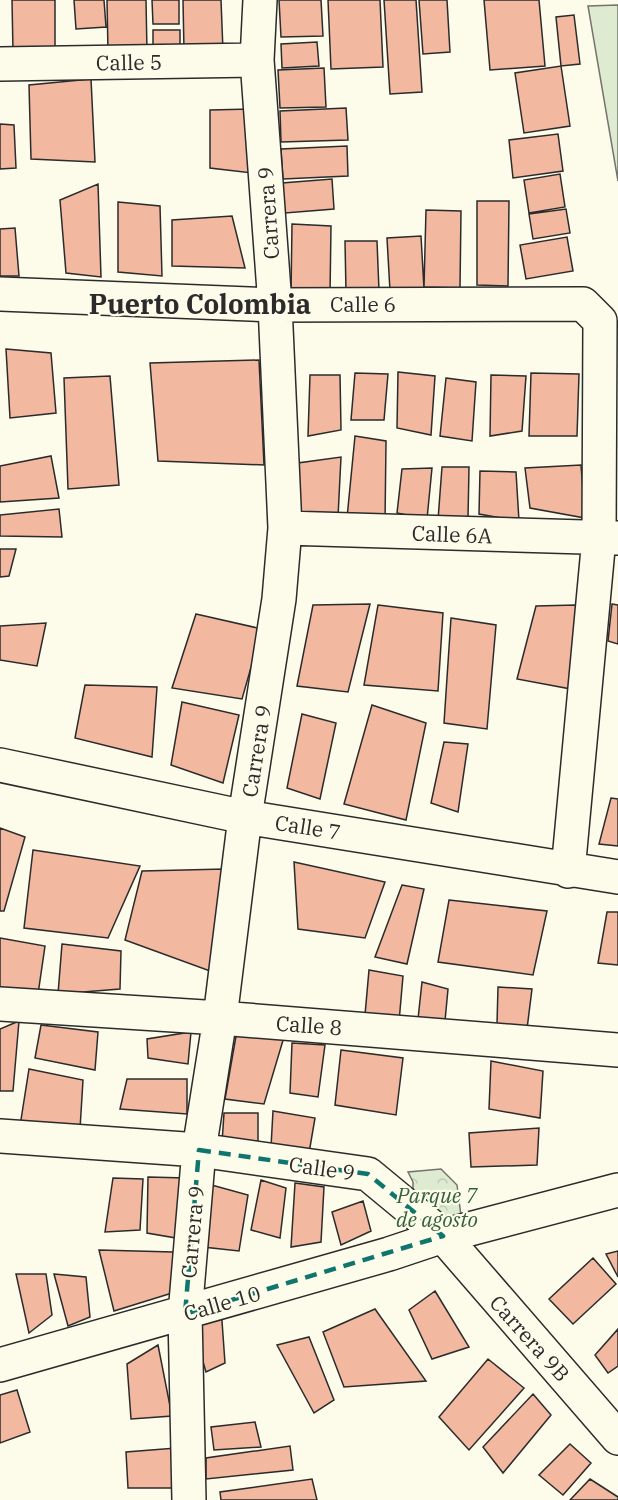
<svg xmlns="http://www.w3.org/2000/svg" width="618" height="1500" viewBox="0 0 618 1500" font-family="'IBM Plex Serif',serif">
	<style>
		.park { fill: url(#park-crowns); stroke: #74746e; stroke-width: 1.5 }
		.pitch { fill: #deebd1; stroke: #74746e; stroke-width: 1.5 }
		.building { fill: #f2b8a0; stroke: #2b2b2b; stroke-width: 1.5 }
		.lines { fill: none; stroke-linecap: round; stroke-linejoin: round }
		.minor-casing { stroke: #2b2b2b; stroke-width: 36 }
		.minor { stroke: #fdfbea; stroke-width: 33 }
		.marked { fill: none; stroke: #0f766e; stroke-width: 4.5; stroke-dasharray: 12 8; stroke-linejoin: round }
		.labels { text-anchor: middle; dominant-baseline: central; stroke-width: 4.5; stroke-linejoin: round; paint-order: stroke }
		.street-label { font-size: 21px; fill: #2b2b2b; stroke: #fdfbea }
		.park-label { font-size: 21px; font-style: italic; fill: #34623c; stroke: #fdfbea }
		.district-label { font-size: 27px; font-weight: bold; fill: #2b2b2b; stroke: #fdfbea }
	</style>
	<defs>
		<pattern id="park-crowns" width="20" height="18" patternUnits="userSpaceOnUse" patternTransform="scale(1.5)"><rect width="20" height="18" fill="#deebd1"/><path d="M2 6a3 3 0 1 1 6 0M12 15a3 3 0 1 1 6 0" fill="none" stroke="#bfcab4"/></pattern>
	</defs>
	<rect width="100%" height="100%" fill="#fdfbea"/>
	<path class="park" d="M441 1169 457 1185 463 1231 413 1230V1182L408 1172Z"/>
	<path class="pitch" d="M618 5V181L588 6Z"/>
	<path class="building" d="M12 0H55V51L13 52Z
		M74 0H104L106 27 76 29Z
		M107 0H146L147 52H108Z
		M152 0H179V24H153Z
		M183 0H221L223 51H184Z
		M279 0H321L323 36 281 37Z
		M328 0H380L383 67 331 69Z
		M384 0H416L422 92 390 94Z
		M419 0H447L450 52 423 54Z
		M484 0H539L545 66 490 70Z
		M574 15 580 64 561 66 556 17Z
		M153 30H180V57H153Z
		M317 42 319 66 282 68 281 44Z
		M561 66 570 126 524 133 515 73Z
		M324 68 326 107 280 108 278 70Z
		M91 79 95 162 31 159 29 85Z
		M346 108 348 140 281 142 280 111Z
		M251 109 252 173 210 168V110Z
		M0 124 14 125 16 168 0 169Z
		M558 134 563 171 513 178 509 140Z
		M347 146 348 176 283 179 281 149Z
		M560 174 565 207 529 213 524 180Z
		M332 179 334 209 285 213 282 183Z
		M98 184 101 277 66 273 60 200Z
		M477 201H509L508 286 477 285Z
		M118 202 160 206 162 276 118 272Z
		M566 209 570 233 533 239 529 214Z
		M426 210 461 211 460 288 424 287Z
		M232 216 245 268 172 266V220Z
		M292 224 331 226 330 295 291 294Z
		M15 228 19 276H0V229Z
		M421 236 424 289 390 291 387 238Z
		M567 237 573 271 526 279 520 245Z
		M345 241H377L379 291 346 292Z
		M6 349 51 353 56 413 10 418Z
		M259 360 264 465 158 461 150 363Z
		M398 372 435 376 431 435 397 428Z
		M355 373 388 374 384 420H351Z
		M531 373 579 374 577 436H529Z
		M310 375H340L341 430 308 436Z
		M491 375 526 376 522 431 490 436Z
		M110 376 119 485 68 489 64 378Z
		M446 378 476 382 472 441 440 436Z
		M355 436 386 441 385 523 347 518Z
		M51 456 59 498 0 502V466Z
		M341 457 338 517 297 519 298 463Z
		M581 465 585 518 530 508 525 468Z
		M442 467H469L468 518 438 520Z
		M432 468 427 519 397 513 402 469Z
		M480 471 516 472 519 521 479 514Z
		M59 509 62 537 0 536V515Z
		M0 549H16L9 576 0 577Z
		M370 604 348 692 297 686 313 605Z
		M612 604 618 605V644L608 641Z
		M378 605 443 613 438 691 364 685Z
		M576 605 571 689 517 679 536 606Z
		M196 614 262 629 242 699 172 688Z
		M451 618 496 625 487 729 444 723Z
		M46 623 37 666 0 660V626Z
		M85 685 157 687 152 757 75 738Z
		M182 702 239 715 223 783 171 765Z
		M372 705 426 723 406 820 344 804Z
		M302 714 336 723 320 799 287 788Z
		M444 742 468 744 458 812 431 803Z
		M611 798 618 799V846L599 844Z
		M0 828 25 837 4 911H0Z
		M33 850 140 866 108 938 24 928Z
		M294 862 385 882 365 938 298 929Z
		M225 869 210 971 125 940 142 871Z
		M402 885 424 889 407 964 375 957Z
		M449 900 547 911 533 975 438 962Z
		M607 912H618V965L598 963Z
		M0 938 45 946 38 994 0 987Z
		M62 944 121 951 120 989 58 994Z
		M369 970 403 976 399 1022 365 1015Z
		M422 982 448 989 445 1021 418 1019Z
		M498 987 532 989 526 1037 497 1024Z
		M19 1021 13 1091H0V1029Z
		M41 1025 98 1032 95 1070 35 1058Z
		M191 1032 188 1064 148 1058 147 1039Z
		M236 1036 284 1037 264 1104 225 1099Z
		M292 1043 325 1045 318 1097 290 1093Z
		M341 1050 403 1058 396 1115 335 1105Z
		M491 1061 543 1071 540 1118 489 1109Z
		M29 1069 83 1080 80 1129 20 1126Z
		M127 1079H187V1114L120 1109Z
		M273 1111 315 1118 308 1159 271 1147Z
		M224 1113H258V1148L222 1143Z
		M539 1128 537 1165 471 1167 469 1133Z
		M148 1177 186 1178 182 1239 147 1233Z
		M113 1178 143 1179 140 1230 105 1232Z
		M261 1180 286 1188 280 1238 251 1230Z
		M295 1183 324 1187 321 1242 291 1247Z
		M208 1184 248 1195 239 1251 203 1247Z
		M363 1201 371 1231 341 1245 332 1212Z
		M99 1250 173 1252 185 1289 114 1311Z
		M618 1251V1277L606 1254Z
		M593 1258 616 1284 573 1324 549 1299Z
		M16 1274H46L52 1315 29 1333Z
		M54 1274 86 1277 90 1317 68 1326Z
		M435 1291 469 1347 432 1359 409 1310Z
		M221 1307 225 1363 206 1372 189 1314Z
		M375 1309 426 1381 344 1387 323 1332Z
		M618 1329V1366L608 1373 595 1355Z
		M309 1337 334 1400 314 1413 277 1345Z
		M158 1345 172 1416 131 1419 127 1364Z
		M488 1359 524 1388 469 1450 439 1417Z
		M17 1390 30 1432 0 1443V1395Z
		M533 1394 551 1415 503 1473 483 1447Z
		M255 1422 261 1447 214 1450 211 1427Z
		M570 1444 591 1463 563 1495 539 1475Z
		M290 1446 293 1470 206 1479V1458Z
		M176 1448 180 1488H128L126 1452Z
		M312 1479 317 1500H221L220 1492Z
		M590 1479 618 1497V1500H570Z"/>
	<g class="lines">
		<defs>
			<path id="minor" d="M0 64 257 60
				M0 294 275 305 583 304 600 321 599 538 568 871
				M285 528 618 538
				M0 765 245 817 618 877
				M0 1004 220 1018 618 1050
				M0 1136 199 1150 368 1174 443 1236 618 1190
				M0 1365 389 1254 443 1236 618 1438
				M189 1500 185 1314 199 1150 220 1018 245 817 279 599 285 528 275 305 257 60 260 0"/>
		</defs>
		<use href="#minor" class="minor-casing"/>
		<use href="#minor" class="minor"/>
	</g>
	<path class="marked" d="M199 1150 368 1174 443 1236 185 1314Z"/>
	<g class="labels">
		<g class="street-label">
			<text transform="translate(129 62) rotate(-1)">Calle 5</text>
			<text transform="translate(268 213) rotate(-94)">Carrera 9</text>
			<text x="363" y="304">Calle 6</text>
			<text transform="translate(452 534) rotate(2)">Calle 6A</text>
			<text transform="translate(256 751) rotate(-81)">Carrera 9</text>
			<text transform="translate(308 827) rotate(9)">Calle 7</text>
			<text transform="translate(309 1025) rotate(4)">Calle 8</text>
			<text transform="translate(322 1168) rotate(8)">Calle 9</text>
			<text transform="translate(192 1232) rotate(-85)">Carrera 9</text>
			<text transform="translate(222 1303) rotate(-16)">Calle 10</text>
			<text transform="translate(530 1338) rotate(48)">Carrera 9B</text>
		</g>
		<g class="park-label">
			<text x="437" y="1195">Parque 7<tspan x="437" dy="24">de agosto</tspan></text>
		</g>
		<g class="district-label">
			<text x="200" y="303">Puerto Colombia</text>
		</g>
	</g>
</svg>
